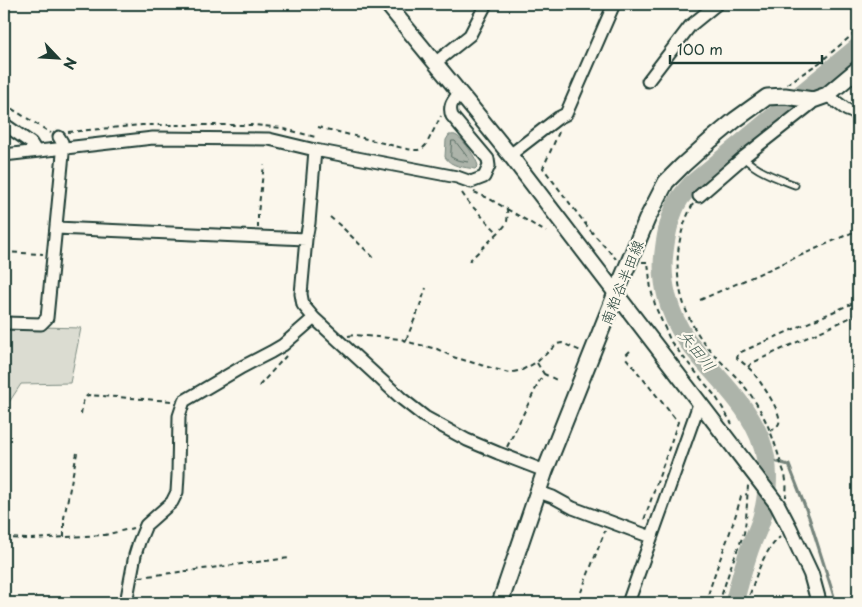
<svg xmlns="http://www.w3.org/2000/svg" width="862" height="607" viewBox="0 0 862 607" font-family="'Playpen Sans','Klee One',sans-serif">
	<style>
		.green { fill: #dbdcd1; stroke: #7d8c82 }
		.water { fill: #adb4aa; stroke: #74847b }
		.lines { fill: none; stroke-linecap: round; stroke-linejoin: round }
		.shore { stroke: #586d63; stroke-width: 1 }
		.stream { stroke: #74847b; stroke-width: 3 }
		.river { stroke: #adb4aa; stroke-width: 19 }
		.service-casing { stroke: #1f3d34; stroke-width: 9 }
		.minor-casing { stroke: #1f3d34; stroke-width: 15 }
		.tertiary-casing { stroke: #1f3d34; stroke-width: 18 }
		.secondary-casing { stroke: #1f3d34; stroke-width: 19 }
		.path { stroke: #1f3d34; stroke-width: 2; stroke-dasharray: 5 4; stroke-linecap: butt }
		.service { stroke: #fbf7ec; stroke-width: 5.5 }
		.minor { stroke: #fbf7ec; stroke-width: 11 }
		.tertiary { stroke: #fbf7ec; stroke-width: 14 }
		.secondary { stroke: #fbf7ec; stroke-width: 15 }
		.labels { text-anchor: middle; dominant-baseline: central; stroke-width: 4.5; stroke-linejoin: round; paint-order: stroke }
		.street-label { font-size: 15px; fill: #1f3d34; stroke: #fbf7ec }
		.water-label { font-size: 16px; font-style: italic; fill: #425b52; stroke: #fbf7ec }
	</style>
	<rect width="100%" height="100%" fill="#fbf7ec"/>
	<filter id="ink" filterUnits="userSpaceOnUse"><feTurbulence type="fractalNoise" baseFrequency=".02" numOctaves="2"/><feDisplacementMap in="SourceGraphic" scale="10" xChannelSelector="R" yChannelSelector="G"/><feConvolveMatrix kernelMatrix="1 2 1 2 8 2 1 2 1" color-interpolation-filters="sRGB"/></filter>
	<g filter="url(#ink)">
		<path class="green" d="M4 326 81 328 70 383 21 384 4 410Z"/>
		<path class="water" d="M449 135C453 135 454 134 457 136 464 140 477 159 478 166L475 169C464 167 451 167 445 157L446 140Z"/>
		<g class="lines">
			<path class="shore" d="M452 141H455L469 159 468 162 457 160 451 157Z"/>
			<path class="stream" d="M766 459 789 465 809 517 836 603"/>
			<path class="river" d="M734 603C739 584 744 564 751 545 755 535 761 524 763 513 767 498 769 475 766 460 758 409 714 378 686 339 669 314 660 282 664 252 666 234 670 214 680 198 684 193 688 188 692 184L858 47"/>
			<defs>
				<path id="service" d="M744 158C758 172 777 178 795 185
					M565 602 567 603"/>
				<path id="minor" d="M435 63 470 35 486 4
					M648 81 690 26 717 4
					M827 95 847 110 858 114
					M4 124 31 143 36 151
					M315 150 309 223 306 239 301 294 303 305 314 318 402 399 425 417 467 440 498 453 545 471
					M4 155 153 138 269 139 315 150 457 177 471 182 484 177 489 166 488 159 452 116C448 106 453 101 459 93
					M510 155 558 118 566 114 614 4
					M699 196 745 156 811 104 813 100
					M56 228 306 239
					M4 323 41 324 47 318 63 154 62 142 59 137
					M539 492 553 497 573 508 651 537
					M126 603 135 555 139 542 146 525 172 502 177 492 178 475 179 416 184 401 242 367 271 352 283 345 314 318
					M628 603 699 404"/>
				<path id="tertiary" d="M387 4 473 109 510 155 777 504 790 529 811 574 819 603"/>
				<path id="secondary" d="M500 603 545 471 616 293 647 219 666 182 683 165 711 140 735 120 767 97 785 96 813 100 827 95 858 69"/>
			</defs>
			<use href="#service" class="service-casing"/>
			<use href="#minor" class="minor-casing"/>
			<use href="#tertiary" class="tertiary-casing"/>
			<use href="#secondary" class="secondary-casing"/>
			<path class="path" d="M787 84 819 63 858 30
				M4 104 51 133
				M318 127 407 149C415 150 420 152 426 145L441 116
				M68 132 142 125H254L281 128 315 137
				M559 132 543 168 590 230 616 259
				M474 192 488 198 507 209C508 223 508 223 498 233
				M462 193 469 203 498 233 469 261
				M693 204C670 246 673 297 700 337 713 357 734 372 748 391 764 413 774 438 781 464 783 469 786 476 786 482 787 487 786 492 786 497
				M507 209 546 232
				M330 217 344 229 374 258
				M258 228V213L264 165
				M4 252 43 254
				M642 262H648L651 290 656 308 671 342 716 397 732 424
				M700 300 858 230
				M348 336 354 335 401 339 412 343 437 349 453 357 509 373 522 370 537 362 557 344 562 343 581 351
				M406 340 418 311 426 288
				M630 351 626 355V358L678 422 643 523
				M537 363 544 374
				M748 367 752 363 858 314
				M259 386 286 356
				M81 414C82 408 82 399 88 395L172 401
				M770 431C773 429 778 427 779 423 783 413 759 380 752 371 747 366 742 362 737 358L738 355 741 352 858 301
				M507 447 540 380 544 374 559 381
				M64 537V518L77 453
				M4 538 30 539 105 535 133 528
				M140 577 289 558
				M581 592 605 531
				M160 603 171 601
				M706 603C715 567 732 533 741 496L747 494
				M719 603 731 566 744 533 746 520 748 485
				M747 603C755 580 761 554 780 537"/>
			<use href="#service" class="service"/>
			<use href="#minor" class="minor"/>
			<use href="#tertiary" class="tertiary"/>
			<use href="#secondary" class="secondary"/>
		</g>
	</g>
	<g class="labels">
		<g class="street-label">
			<text transform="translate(621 282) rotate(-68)">南粕谷半田線</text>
		</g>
		<g class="water-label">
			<text transform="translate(698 350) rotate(51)">矢田川</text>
		</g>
	</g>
	<rect width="862" height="607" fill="none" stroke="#fbf7ec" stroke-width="20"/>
	<rect x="10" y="10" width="842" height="587" fill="none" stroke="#1f3d34" stroke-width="2" filter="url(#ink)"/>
	<g transform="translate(58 58) rotate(115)" stroke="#fbf7ec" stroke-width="4" paint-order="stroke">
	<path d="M0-4L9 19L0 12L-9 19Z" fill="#1f3d34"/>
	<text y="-8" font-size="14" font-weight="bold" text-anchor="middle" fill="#1f3d34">N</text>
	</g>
	<path d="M670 55v8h152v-8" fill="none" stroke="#1f3d34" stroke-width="2.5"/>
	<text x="677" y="55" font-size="15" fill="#1f3d34" stroke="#fbf7ec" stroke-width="4" paint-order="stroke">100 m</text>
</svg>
